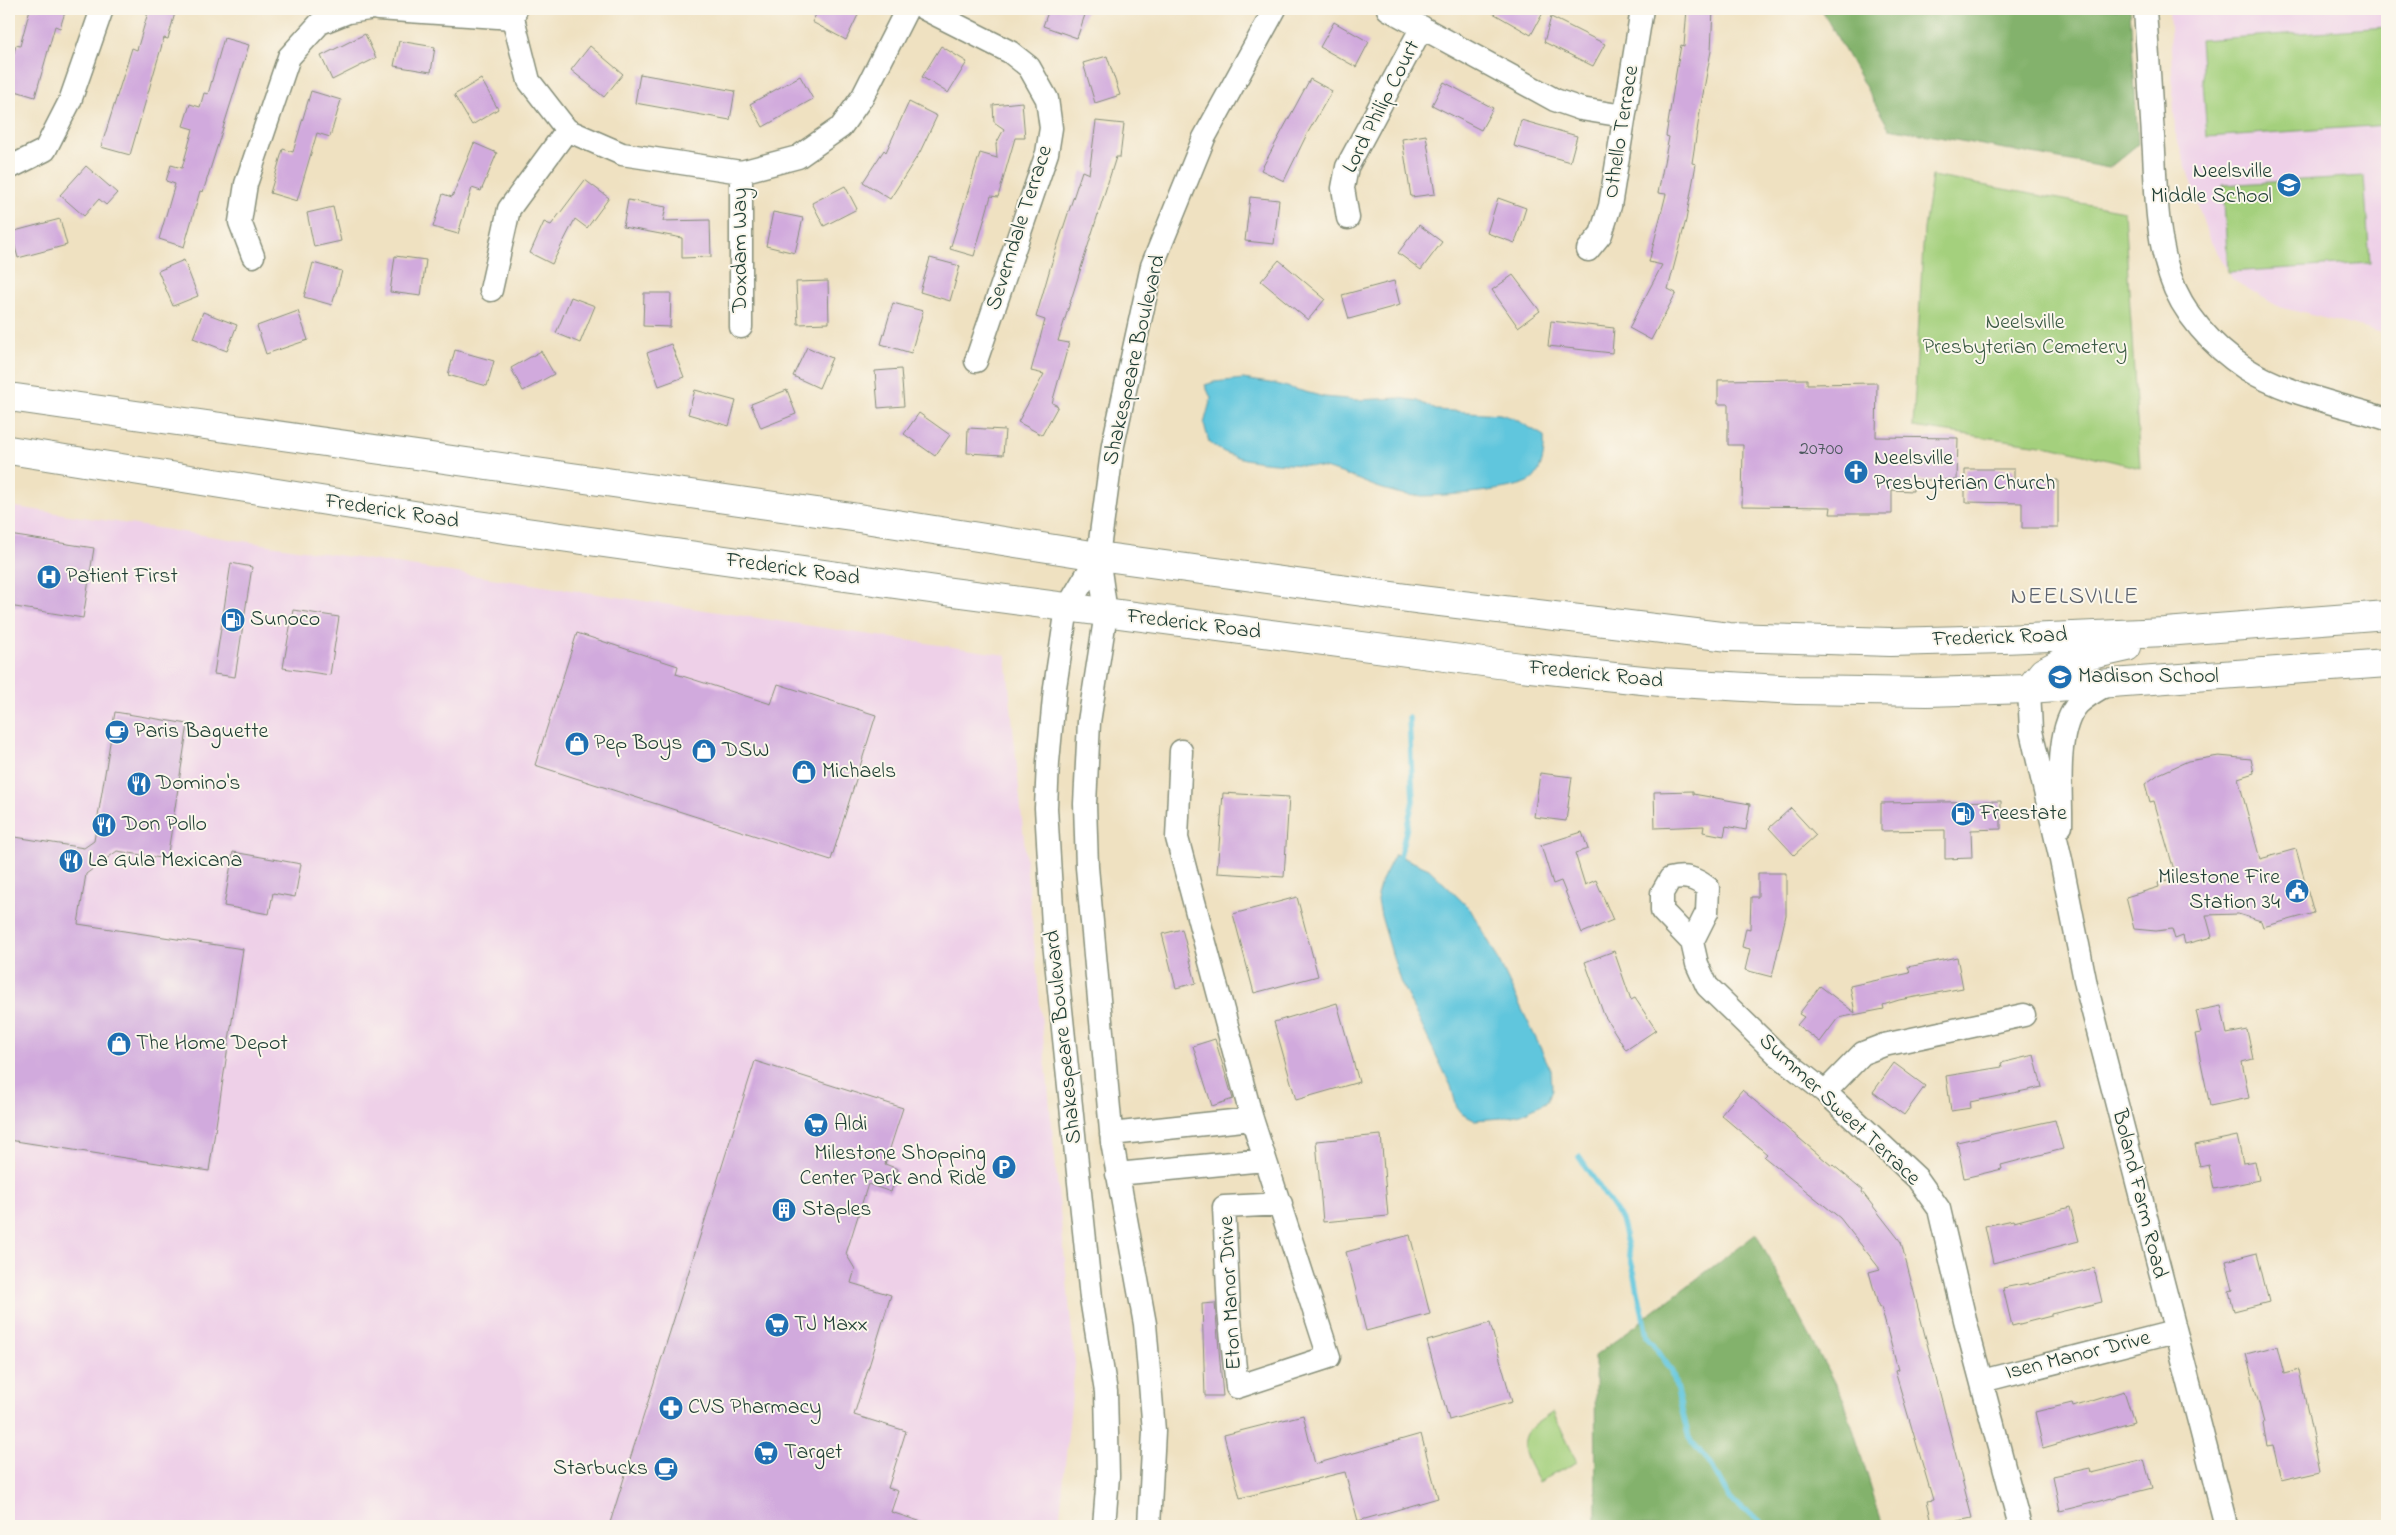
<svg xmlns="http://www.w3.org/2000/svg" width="2396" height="1535" viewBox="0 0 2396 1535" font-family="'Indie Flower',sans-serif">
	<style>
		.built { fill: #eed0e8 }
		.green { fill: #a4d07d; stroke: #628658 }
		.forest { fill: #83b26c; stroke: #517850 }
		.water { fill: #60c6dd; stroke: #408288 }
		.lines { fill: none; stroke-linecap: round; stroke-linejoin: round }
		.stream { stroke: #60c6dd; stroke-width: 5.5 }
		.building { fill: #d1aadd }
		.minor-casing { stroke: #878f7a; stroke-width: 25 }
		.major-casing { stroke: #878f7a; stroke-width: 30 }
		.minor { stroke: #fff; stroke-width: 22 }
		.major { stroke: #fff; stroke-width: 28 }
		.labels { text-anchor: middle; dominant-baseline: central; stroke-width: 4; stroke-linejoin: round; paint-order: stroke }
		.number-label { font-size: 20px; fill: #4c585e }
		.street-label { font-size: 22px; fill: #1f3d34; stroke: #fbf7ec }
		.poi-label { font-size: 22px; fill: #1f3d34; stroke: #fbf7ec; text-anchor: start }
		.park-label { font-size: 22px; fill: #3a5a43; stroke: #fbf7ec }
		.neighbourhood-label { font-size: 24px; letter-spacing: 1px; fill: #5d636f; stroke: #fbf7ec }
	</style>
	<rect width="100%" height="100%" fill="#fbf7ec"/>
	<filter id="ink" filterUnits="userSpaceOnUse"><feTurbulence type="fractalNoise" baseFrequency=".02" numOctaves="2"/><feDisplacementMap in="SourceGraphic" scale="10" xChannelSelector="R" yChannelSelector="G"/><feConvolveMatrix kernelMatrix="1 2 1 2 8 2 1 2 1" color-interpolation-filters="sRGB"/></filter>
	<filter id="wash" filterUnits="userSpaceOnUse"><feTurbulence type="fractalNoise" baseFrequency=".0096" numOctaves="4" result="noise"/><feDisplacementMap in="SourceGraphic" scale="20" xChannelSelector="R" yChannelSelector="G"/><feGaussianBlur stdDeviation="1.12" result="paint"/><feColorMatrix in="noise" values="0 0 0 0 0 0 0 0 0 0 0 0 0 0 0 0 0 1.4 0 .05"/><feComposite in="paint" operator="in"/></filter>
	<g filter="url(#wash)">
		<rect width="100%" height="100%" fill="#efe1c1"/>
		<path class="built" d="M2169 9H2387V334L2279 307 2233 280 2208 237 2175 132Z
			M9 506 1006 655 1075 1364 1059 1526H9Z"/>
		<path class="green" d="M2387 27V125L2207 137 2200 40Z
			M1932 176 2124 211 2140 468 2055 447 1913 427 1924 229Z
			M2364 176 2370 263 2228 272 2223 185Z
			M1553 1412 1577 1462 1539 1482C1532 1469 1516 1445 1528 1431 1534 1424 1545 1418 1553 1412Z"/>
		<path class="forest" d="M1821 9H2130L2138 144 2109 168 1889 128Z
			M1756 1234 1845 1403 1883 1526H1596L1595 1356Z"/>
		<path class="water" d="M1243 379 1276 384 1324 397 1358 400 1399 398 1418 401 1436 410 1500 414 1513 418 1544 436C1545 450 1543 469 1533 479 1520 491 1440 496 1420 496 1411 496 1399 494 1390 491 1366 485 1344 471 1318 467 1283 461 1237 467 1209 442L1204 424 1211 398 1205 385 1214 382Z
			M1395 854 1429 869 1470 909 1493 949 1551 1070 1552 1089 1548 1101 1521 1114 1502 1118 1474 1120 1462 1114 1457 1108 1451 1086 1400 981 1381 916 1377 895 1381 882Z"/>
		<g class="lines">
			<path class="stream" d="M1400 856 1413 801 1409 718
				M1579 1157 1621 1219 1635 1276 1647 1336 1672 1371 1689 1438 1712 1467 1731 1501 1760 1520 1759 1526"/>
		</g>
		<g id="blocks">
			<path class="building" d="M30 9H66L60 28 55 26 35 97 9 89V71L16 45 20 46Z
				M149 9H176L168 39 164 38 130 155 101 147 132 48 137 50Z
				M819 9H845L858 15 846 40 812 22Z
				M1049 9H1087L1077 38 1043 26Z
				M1486 9H1545L1531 35Z
				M1687 9H1713L1711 51 1701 105 1692 163 1696 164 1686 220 1668 289 1676 293 1651 340 1629 328 1662 265 1649 262 1666 194 1658 193 1669 137 1666 136 1676 73 1681 45 1684 46Z
				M1551 17 1605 44 1593 66 1544 42Z
				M1334 22 1369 42 1356 67 1320 47Z
				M365 34 376 58 332 80 321 56Z
				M224 38 249 45 203 192 200 191 184 247 159 239 175 184 166 181 171 165 182 168 193 129 183 126 190 104 200 107 204 93 208 94Z
				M399 41 435 47 431 72 394 66Z
				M590 46 623 74 604 97 571 70Z
				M941 46 967 62 948 93 922 77Z
				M1107 56 1120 95 1095 103 1083 63Z
				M640 74 735 91 730 120 635 103Z
				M800 76 813 99 763 127 750 104Z
				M481 79 498 109 472 125 454 95Z
				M1310 79 1332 91 1307 134 1284 181 1261 170Z
				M1444 82 1493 108 1481 130 1432 105Z
				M311 91 341 100 330 137 317 133 297 201 270 193 283 149 293 152Z
				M909 102 937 116 920 152 890 199 863 182 884 150 886 152Z
				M1022 102 1025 138H1015L998 197 991 196 974 256 950 249 980 153 997 158 996 144 1004 129 994 122 993 105Z
				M1521 120 1577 136 1570 162 1514 146Z
				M1096 121 1124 124 1120 157H1116L1058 341 1069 343 1052 403 1058 406 1042 435 1018 422 1044 374 1031 371 1045 320 1036 317 1051 265 1082 171 1089 174Z
				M1426 135 1435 194 1411 197 1402 139Z
				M474 143 497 153 481 191 472 188 458 234 433 227 443 194 452 197Z
				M86 166 117 193 106 205 99 199 84 216 60 195Z
				M585 180 609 198 587 228 575 219 552 264 530 253 544 222 551 225Z
				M845 186 857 209 824 226 812 203Z
				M1250 197 1279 200 1274 244 1245 241Z
				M1498 198 1526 208 1515 243 1487 233Z
				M628 200 666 207 663 221 710 220 711 257 682 258V238L623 227Z
				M333 207 341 241 314 247 307 213Z
				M773 212 803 218 795 253 766 246Z
				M60 219 67 245 18 258 11 232Z
				M1419 225 1442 242 1421 270 1398 253Z
				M395 256 426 260 421 296 390 292Z
				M930 258 960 266 950 301 920 292Z
				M184 260 198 296 173 306 158 271Z
				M1279 260 1325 299 1308 320 1261 281Z
				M313 263 342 271 332 305 304 297Z
				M1513 275 1540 311 1518 327 1492 290Z
				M828 281 829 323 798 324 796 282Z
				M1394 281 1400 305 1349 319 1342 295Z
				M644 293H671L670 327 643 326Z
				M571 297 595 306 580 343 556 333Z
				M893 303 923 311 911 353 881 344Z
				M298 311 308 340 266 354 257 326Z
				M203 312 237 325 227 351 193 338Z
				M1551 321 1614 328 1612 353 1548 346Z
				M671 344 684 377 659 386 647 353Z
				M807 347 832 358 819 388 793 376Z
				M455 350 494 361 487 386 448 375Z
				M541 351 554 374 523 391 511 368Z
				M901 369 904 406 878 408 875 371Z
				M1807 379V384L1877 383 1876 437 1958 438 1957 480H1913V491L1892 490V514H1830L1831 507 1742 506 1743 445H1728V404H1718V380Z
				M695 390 736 401 729 426 688 414Z
				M787 390 796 414 761 428 751 404Z
				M919 413 950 435 935 456 904 434Z
				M968 428 1005 430 1003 455 967 453Z
				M1965 469H2014V480H2058V528H2022V503L1965 502Z
				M9 535 94 548 83 618 9 606Z
				M231 563 252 567 235 677 214 674Z
				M293 610 339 617 330 675 283 668Z
				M577 633 678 666 676 674 771 704 778 684 876 715 831 860 535 765Z
				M115 712 188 724 167 859 117 851 86 874 78 924 243 949 209 1171 9 1140V836L84 848 94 841Z
				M2219 756 2251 759 2254 773 2238 778 2260 859 2296 849 2314 913 2263 927 2261 921 2238 914 2206 915 2212 937 2185 944 2183 936 2175 939 2172 929 2156 931 2134 929 2126 897 2159 887 2158 883 2176 877 2154 801 2150 802 2145 784 2159 774 2188 761Z
				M1540 773 1572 777 1566 821 1534 817Z
				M1693 791V794L1750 804 1746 830 1726 826 1724 836 1703 832 1704 826 1655 828 1654 792Z
				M1223 793 1289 797 1284 877 1217 873Z
				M2001 801V829L1971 830 1972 858 1945 859V830L1881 831V803Z
				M1791 808 1816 835 1794 855 1769 828Z
				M1582 832 1588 849 1575 853 1585 885 1596 880 1613 920 1582 933 1561 881 1553 884 1541 845Z
				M233 852 301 864 295 897 273 893 269 914 224 906Z
				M1758 873H1786V915L1772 977 1745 970 1750 949 1742 947 1746 928 1750 929 1751 897H1758Z
				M1297 897 1318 976 1254 993 1233 914Z
				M1182 929 1196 983 1176 988 1162 934Z
				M1614 951 1631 1000 1635 998 1656 1030 1626 1050 1604 1015 1585 962Z
				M1957 957 1963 988 1899 1000 1883 1005 1884 1009 1838 1018 1820 1042 1797 1025 1804 1017 1799 1014 1820 986 1855 1013 1850 986 1910 973 1908 967Z
				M1337 1003 1359 1082 1296 1100 1274 1022Z
				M2221 1006 2227 1034 2247 1030 2253 1059 2242 1062 2249 1098 2210 1106 2195 1034 2201 1033 2196 1011Z
				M1215 1039 1233 1099 1212 1106 1193 1046Z
				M2034 1055 2042 1087 1970 1102 1971 1108 1951 1111 1946 1076 2002 1067 2001 1063Z
				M755 1061 903 1108 885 1164 898 1169 891 1192 868 1184 846 1254 855 1269 851 1283 891 1295 854 1415 906 1431 888 1488 898 1491 891 1512 925 1523 924 1526H609Z
				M1894 1063 1925 1086 1904 1115 1873 1092Z
				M1742 1090 1832 1166 1833 1165 1863 1190 1862 1192 1901 1242 1972 1518 1933 1526 1927 1501 1933 1500 1895 1371 1898 1370 1881 1307 1879 1308 1869 1272 1880 1269 1840 1218 1764 1157 1767 1154 1721 1115Z
				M2055 1120 2063 1149 2001 1165 2002 1169 1964 1178 1957 1142Z
				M1381 1135 1388 1216 1323 1222 1316 1141Z
				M2237 1136 2243 1163 2255 1161 2259 1180 2214 1189 2209 1165 2200 1167 2195 1145Z
				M2070 1207 2079 1241 1993 1263 1985 1226 2013 1220 2014 1222Z
				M1410 1235 1430 1314 1366 1331 1346 1252Z
				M2257 1253 2269 1302 2234 1311 2229 1291 2233 1290 2226 1261Z
				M2094 1268 2102 1302 2051 1314V1316L2012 1326 2003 1288 2028 1283V1285Z
				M1215 1303 1223 1396H1205L1202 1304Z
				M1490 1323 1512 1402 1449 1420 1427 1341Z
				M2277 1346 2284 1374 2299 1370 2320 1471 2281 1480 2273 1445 2267 1446 2263 1424 2264 1423 2246 1354Z
				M2124 1391 2134 1422 2043 1448 2035 1412 2072 1403 2073 1407Z
				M1303 1415 1315 1464 1421 1434 1438 1498 1358 1521 1345 1472 1240 1498 1224 1435Z
				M2144 1460 2152 1488 2060 1511 2053 1476 2090 1468 2091 1473Z"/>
		</g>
	</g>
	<g filter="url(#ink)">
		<use href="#blocks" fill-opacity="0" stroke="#878f7a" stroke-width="1"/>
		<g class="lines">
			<defs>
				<path id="minor" d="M378 9 513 18
					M516 9 513 18 529 81 567 130 622 154 741 172 798 157 841 127 863 96 907 9
					M925 9 1010 52 1029 67 1047 99 1051 128 1047 153 976 361
					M1388 9 1555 100 1581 109 1624 116
					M2145 9C2148 57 2151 104 2154 152 2156 193 2157 237 2170 276 2182 313 2213 347 2245 368 2283 393 2343 405 2387 419
					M9 168 45 150 70 101 102 9
					M1348 218 1343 188 1347 167 1422 27
					M1588 250 1601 234 1610 206 1642 9
					M253 256 240 222 246 184 289 57 320 23 348 12 369 9
					M491 290 509 209 567 130
					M741 327V172
					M1098 556 1067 608 1055 687 1048 762 1046 808 1054 942 1091 1298 1106 1392 1108 1476 1104 1526
					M2029 689 2031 731 2061 860 2086 985 2226 1526
					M1181 751 1177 838 1252 1119 1329 1357 1237 1387 1229 1311 1224 1207 1281 1204
					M2061 826C2062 793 2054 730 2078 704 2087 695 2099 689 2110 683
					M1692 942 1707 912 1708 888C1695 878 1686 875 1670 879L1662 893V911L1692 942 1697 964 1707 986 1778 1055 1825 1092 1917 1178 1939 1209 1965 1320 2020 1526
					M1825 1092 1863 1053 1884 1045 2024 1015
					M1111 1134 1252 1119
					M1117 1174 1264 1160
					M1982 1381 2174 1332
					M1149 1526 1154 1431 1145 1324 1112 1142 1087 867 1085 804 1089 722 1106 613 1098 556 1113 445 1152 266 1204 138 1275 9"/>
				<path id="major" d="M9 397 852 517 1098 556 1422 600 1729 637 1890 642 2004 639 2165 632 2387 615
					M9 450 470 524 937 590 1521 667 1661 682 1797 690 1927 692 2029 689 2387 663
					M2029 689 2043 672 2064 661 2127 647"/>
			</defs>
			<use href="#minor" class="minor-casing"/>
			<use href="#major" class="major-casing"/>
			<use href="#minor" class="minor"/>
			<use href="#major" class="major"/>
		</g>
	</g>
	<defs>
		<symbol id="school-disc" viewBox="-11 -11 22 22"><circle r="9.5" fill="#1f6fb2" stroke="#fbf7ec"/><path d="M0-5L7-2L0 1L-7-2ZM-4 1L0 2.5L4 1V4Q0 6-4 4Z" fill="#fff"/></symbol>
		<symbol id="church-disc" viewBox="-11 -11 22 22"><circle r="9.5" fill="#1f6fb2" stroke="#fbf7ec"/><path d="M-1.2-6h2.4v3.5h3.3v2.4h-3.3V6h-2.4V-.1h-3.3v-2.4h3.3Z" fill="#fff"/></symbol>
		<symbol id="hospital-disc" viewBox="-11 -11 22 22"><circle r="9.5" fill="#1f6fb2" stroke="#fbf7ec"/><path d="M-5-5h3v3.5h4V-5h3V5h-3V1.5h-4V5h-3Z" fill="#fff"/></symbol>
		<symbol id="fuel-disc" viewBox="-11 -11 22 22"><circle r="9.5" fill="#1f6fb2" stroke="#fbf7ec"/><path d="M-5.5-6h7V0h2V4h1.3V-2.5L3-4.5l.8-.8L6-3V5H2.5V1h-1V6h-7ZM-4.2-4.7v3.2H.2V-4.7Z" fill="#fff"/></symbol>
		<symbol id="cafe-disc" viewBox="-11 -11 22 22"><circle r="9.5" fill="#1f6fb2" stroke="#fbf7ec"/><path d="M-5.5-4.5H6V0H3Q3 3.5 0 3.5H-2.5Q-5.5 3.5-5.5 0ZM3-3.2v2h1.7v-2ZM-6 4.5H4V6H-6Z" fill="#fff"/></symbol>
		<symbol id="shop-disc" viewBox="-11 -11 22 22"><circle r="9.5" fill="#1f6fb2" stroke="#fbf7ec"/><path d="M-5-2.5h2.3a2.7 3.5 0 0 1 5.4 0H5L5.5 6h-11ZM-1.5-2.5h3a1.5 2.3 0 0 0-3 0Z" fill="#fff"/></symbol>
		<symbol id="restaurant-disc" viewBox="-11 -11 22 22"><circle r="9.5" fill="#1f6fb2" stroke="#fbf7ec"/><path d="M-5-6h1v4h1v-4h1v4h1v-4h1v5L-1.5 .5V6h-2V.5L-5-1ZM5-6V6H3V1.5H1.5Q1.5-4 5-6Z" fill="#fff"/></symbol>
		<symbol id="civic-disc" viewBox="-11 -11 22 22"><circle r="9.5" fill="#1f6fb2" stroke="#fbf7ec"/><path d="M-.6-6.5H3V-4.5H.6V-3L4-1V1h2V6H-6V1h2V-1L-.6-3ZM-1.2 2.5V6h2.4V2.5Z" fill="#fff"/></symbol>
		<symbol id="supermarket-disc" viewBox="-11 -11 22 22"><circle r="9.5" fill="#1f6fb2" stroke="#fbf7ec"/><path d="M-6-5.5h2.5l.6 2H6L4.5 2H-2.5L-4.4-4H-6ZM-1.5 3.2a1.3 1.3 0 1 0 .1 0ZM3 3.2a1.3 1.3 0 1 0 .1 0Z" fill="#fff"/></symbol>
		<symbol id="parking-disc" viewBox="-11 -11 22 22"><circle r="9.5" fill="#1f6fb2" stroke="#fbf7ec"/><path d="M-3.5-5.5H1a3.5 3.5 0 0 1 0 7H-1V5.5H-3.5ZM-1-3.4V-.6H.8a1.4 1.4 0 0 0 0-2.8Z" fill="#fff"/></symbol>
		<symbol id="building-disc" viewBox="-11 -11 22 22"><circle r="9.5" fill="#1f6fb2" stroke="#fbf7ec"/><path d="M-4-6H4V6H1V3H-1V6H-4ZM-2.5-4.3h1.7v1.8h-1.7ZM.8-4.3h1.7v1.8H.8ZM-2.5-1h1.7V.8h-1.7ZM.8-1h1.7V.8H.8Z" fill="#fff"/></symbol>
		<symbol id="pharmacy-disc" viewBox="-11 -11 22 22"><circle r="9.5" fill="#1f6fb2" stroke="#fbf7ec"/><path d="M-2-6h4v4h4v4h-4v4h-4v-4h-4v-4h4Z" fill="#fff"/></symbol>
	</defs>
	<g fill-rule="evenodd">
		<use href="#school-disc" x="2275" y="171" width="28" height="28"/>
		<use href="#church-disc" x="1842" y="458" width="28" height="28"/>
		<use href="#hospital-disc" x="35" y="563" width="28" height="28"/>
		<use href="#fuel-disc" x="219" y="606" width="28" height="28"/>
		<use href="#school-disc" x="2046" y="663" width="28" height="28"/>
		<use href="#cafe-disc" x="103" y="718" width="28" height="28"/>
		<use href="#shop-disc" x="563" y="730" width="28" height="28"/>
		<use href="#shop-disc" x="690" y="737" width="28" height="28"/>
		<use href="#shop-disc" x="790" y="758" width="28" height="28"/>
		<use href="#restaurant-disc" x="125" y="770" width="28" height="28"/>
		<use href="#fuel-disc" x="1949" y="800" width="28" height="28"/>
		<use href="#restaurant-disc" x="90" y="811" width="28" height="28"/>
		<use href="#restaurant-disc" x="57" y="847" width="28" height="28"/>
		<use href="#civic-disc" x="2283" y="877" width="28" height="28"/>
		<use href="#shop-disc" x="105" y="1030" width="28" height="28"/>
		<use href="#supermarket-disc" x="802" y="1111" width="28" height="28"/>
		<use href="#parking-disc" x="990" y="1153" width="28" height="28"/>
		<use href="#building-disc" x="770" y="1196" width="28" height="28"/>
		<use href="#supermarket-disc" x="763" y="1311" width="28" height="28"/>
		<use href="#pharmacy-disc" x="657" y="1394" width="28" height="28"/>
		<use href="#supermarket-disc" x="752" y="1439" width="28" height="28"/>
		<use href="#cafe-disc" x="652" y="1455" width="28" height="28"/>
	</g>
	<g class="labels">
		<g class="number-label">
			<text x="1821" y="449">20700</text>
		</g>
		<g class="street-label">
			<text transform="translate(1382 107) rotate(-63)">Lord Philip Court</text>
			<text transform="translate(1622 132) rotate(-81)">Othello Terrace</text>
			<text transform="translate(1020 228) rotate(-72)">Severndale Terrace</text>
			<text transform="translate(741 250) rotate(-90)">Doxdam Way</text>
			<text transform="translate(1135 360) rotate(-77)">Shakespeare Boulevard</text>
			<text transform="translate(392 512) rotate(9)">Frederick Road</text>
			<text transform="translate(793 570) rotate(8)">Frederick Road</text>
			<text transform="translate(1194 625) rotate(7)">Frederick Road</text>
			<text transform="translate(2000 638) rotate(-2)">Frederick Road</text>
			<text transform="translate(1596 675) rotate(6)">Frederick Road</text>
			<text transform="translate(1064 1037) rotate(-96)">Shakespeare Boulevard</text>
			<text transform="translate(1839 1110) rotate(43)">Summer Sweet Terrace</text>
			<text transform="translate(2139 1194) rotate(76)">Boland Farm Road</text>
			<text transform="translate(1231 1293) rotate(-93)">Eton Manor Drive</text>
			<text transform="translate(2078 1356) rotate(-14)">Isen Manor Drive</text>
		</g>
		<g class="poi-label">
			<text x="2272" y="172" text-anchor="end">Neelsville<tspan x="2272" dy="25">Middle School</tspan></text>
			<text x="1874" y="459">Neelsville<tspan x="1874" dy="25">Presbyterian Church</tspan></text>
			<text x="66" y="577">Patient First</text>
			<text x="250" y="620">Sunoco</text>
			<text x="2078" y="677">Madison School</text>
			<text x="134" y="732">Paris Baguette</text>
			<text x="594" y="744">Pep Boys</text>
			<text x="722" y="751">DSW</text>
			<text x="822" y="772">Michaels</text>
			<text x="156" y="784">Domino's</text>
			<text x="1980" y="814">Freestate</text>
			<text x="122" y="825">Don Pollo</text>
			<text x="88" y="861">La Gula Mexicana</text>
			<text x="2280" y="878" text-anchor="end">Milestone Fire<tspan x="2280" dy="25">Station 34</tspan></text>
			<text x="136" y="1044">The Home Depot</text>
			<text x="834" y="1125">Aldi</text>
			<text x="986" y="1154" text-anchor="end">Milestone Shopping<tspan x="986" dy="25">Center Park and Ride</tspan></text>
			<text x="802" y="1210">Staples</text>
			<text x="794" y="1325">TJ Maxx</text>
			<text x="688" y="1408">CVS Pharmacy</text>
			<text x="784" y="1453">Target</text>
			<text x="648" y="1469" text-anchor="end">Starbucks</text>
		</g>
		<g class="park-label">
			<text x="2025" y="323">Neelsville<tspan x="2025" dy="25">Presbyterian Cemetery</tspan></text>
		</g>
		<g class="neighbourhood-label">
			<text x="2075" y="597">NEELSVILLE</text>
		</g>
	</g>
	<rect width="2396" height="1535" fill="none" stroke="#fbf7ec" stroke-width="30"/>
</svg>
